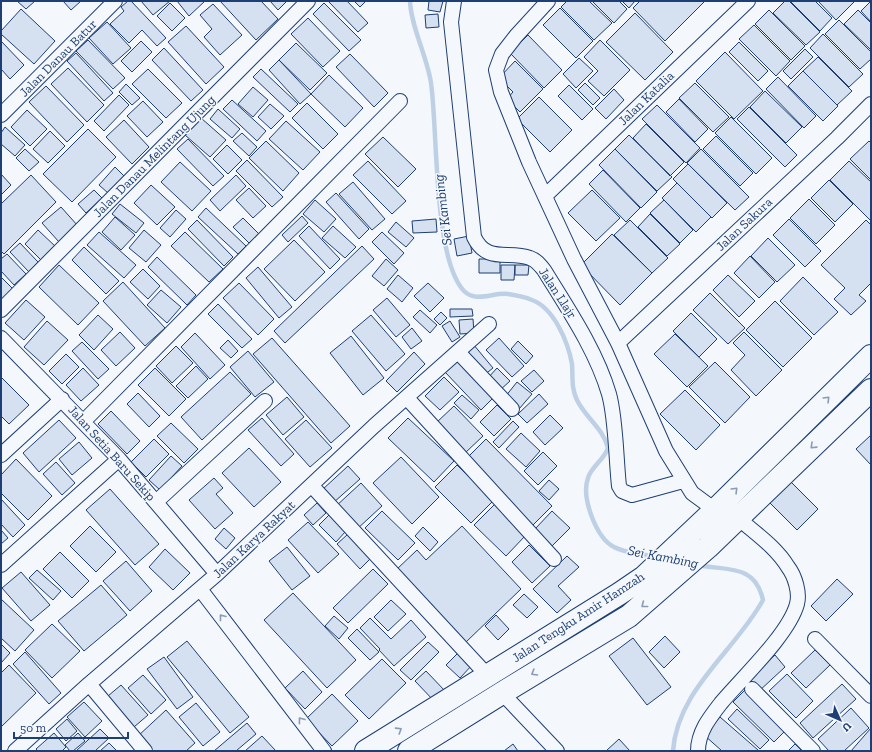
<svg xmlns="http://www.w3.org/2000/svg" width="872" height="752" viewBox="0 0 872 752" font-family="'Zilla Slab',serif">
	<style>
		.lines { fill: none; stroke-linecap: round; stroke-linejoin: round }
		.stream { stroke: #bed0e5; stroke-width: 4.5 }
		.building { fill: #d5e0f0; stroke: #1d3f73 }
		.street-casing { stroke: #1d3f73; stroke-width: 16 }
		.primary-casing { stroke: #1d3f73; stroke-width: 24 }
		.street { stroke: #f4f7fb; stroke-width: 14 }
		.primary { stroke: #f4f7fb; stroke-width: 22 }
		.oneway { stroke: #889bb7 }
		.labels { text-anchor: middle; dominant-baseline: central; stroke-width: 3; stroke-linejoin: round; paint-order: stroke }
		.street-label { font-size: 13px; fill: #1d3f73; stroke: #f4f7fb }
		.water-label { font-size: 14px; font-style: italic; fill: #1d3f73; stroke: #f4f7fb }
	</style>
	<rect width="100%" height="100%" fill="#f4f7fb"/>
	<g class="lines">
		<path class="stream" d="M410 1C411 27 427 56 431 83 438 131 433 258 464 291 476 303 494 292 508 294 515 295 525 297 532 300 554 308 568 342 572 364 573 377 571 388 577 400 585 417 603 428 608 448 604 460 591 467 588 478 581 497 596 538 614 547 624 553 644 554 656 557
			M673 751C677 690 735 651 763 600 755 563 726 571 697 565"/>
	</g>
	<path class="building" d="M17 1H35L26 9Z
		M63 1H81L71 10Z
		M128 1H131L166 38 157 46 142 30 129 43 110 24 124 11 121 7Z
		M141 1H170L153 15Z
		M177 1H205L189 16Z
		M220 1H261L278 19 256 40Z
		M270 1H287L278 10Z
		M328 1H347L368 23 358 32Z
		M354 1H366L360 7Z
		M429 1H443L440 12 428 10Z
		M567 1H589L612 23 594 40 561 7Z
		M592 1H619L627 9 614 23Z
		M622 1H635L629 8Z
		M640 1H705L665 41 633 8Z
		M785 1H789L820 32 806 45 773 13Z
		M790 1H815L832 18 820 31Z
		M818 1H855L836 20Z
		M871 1V22L861 11Z
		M170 3 185 18 172 31 157 16Z
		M324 3 361 40 349 51 313 14Z
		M213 4 242 35 220 55 204 37 212 29 200 15Z
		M560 8 593 41 576 58 543 25Z
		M21 9 55 41 34 64 1 34V31Z
		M769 10 805 46 791 60 755 24Z
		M858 10 871 23V50L844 24Z
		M635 13 673 52 645 80 606 42Z
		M438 14 439 27 426 28 425 15Z
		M308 18 340 51 323 67 291 34Z
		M839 20 871 52V59L860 69 825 34Z
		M107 22 131 48 113 64 89 38Z
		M754 25 790 61 776 76 739 39Z
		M186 26 224 67 206 84 168 42Z
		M823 34 863 74 849 87 810 48Z
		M528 35 562 70 544 88 510 53Z
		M88 40 125 78 113 89 76 51Z
		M600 40 630 70 604 96 588 81 598 71 584 57Z
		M1 41 24 65 10 79 1 69Z
		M141 41 152 52 132 72 121 61Z
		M739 42 768 71 758 81 729 52Z
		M296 43 327 73 310 90 279 60Z
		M164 48 203 90 191 101 152 60Z
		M805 49 813 57 791 79 783 71Z
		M725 52 763 91 734 119 696 81Z
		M76 53 113 93 104 101 67 61Z
		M350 54 388 93 374 107 336 67Z
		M818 57 852 91 837 105 803 71Z
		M579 58 593 71 576 88 563 74Z
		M279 60 311 94 300 104 269 70Z
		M515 61 543 89 520 112 507 99 513 92 499 78Z
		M68 68 104 105 87 122 51 84Z
		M148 69 182 103 166 118 132 84Z
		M261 69 298 104 290 112 253 77Z
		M803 71 838 106 823 121 788 86Z
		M329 75 363 108 345 127 311 94Z
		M778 77 816 116 804 128 766 89Z
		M585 83 600 98 593 105 578 90Z
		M695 83 729 117 713 132 679 98Z
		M126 84 140 98 132 105 119 92Z
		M569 85 593 109 582 120 558 96Z
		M46 86 84 125 67 142 29 102Z
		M253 87 268 100 253 117 238 104Z
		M614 89 624 100 606 119 595 108Z
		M765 91 802 127 786 143 750 107Z
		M119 95 129 105 104 131 94 121Z
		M539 97 572 130 550 152 517 119Z
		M679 99 708 129 695 142 666 112Z
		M232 100 266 131 257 141 223 109Z
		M143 101 163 122 147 137 127 116Z
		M307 103 338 134 323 149 292 118Z
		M270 104 284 116 271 129 258 117Z
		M657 105 700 148 686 163 642 119Z
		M749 107 797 155 785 167 737 119Z
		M218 109 240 129 232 138 210 119Z
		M27 110 47 129 30 146 11 127Z
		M731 117 772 158 756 174 715 133Z
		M201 118 226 140 210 157 185 135Z
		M124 120 149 147 132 164 106 137Z
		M286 121 320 152 303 170 269 139Z
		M646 124 684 162 670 176 633 138Z
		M5 127 25 145 15 156 1 144V133Z
		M88 129 116 157 72 202 43 174Z
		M50 131 65 146 48 163 33 149Z
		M242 133 257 147 249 156 233 141Z
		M629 135 672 177 657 191 615 149Z
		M716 136 753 173 740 186 703 149Z
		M383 137 416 169 398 187 365 154Z
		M188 139 224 176 213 186 177 149Z
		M266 141 299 173 283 191 249 158Z
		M869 141 871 143V180L850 159Z
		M227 145 242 160 228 174 213 159Z
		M25 149 39 162 29 171 16 158Z
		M615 149 657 192 641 208 599 165Z
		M701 149 749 197 735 210 687 163Z
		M247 160 283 197 272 207 236 171Z
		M368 161 406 201 392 214 353 175Z
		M849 161 871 182V221L830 180Z
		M180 162 211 191 192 211 161 182Z
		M688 164 727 203 712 218 673 179Z
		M115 167 124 176 108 193 99 185Z
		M603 170 640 208 626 222 589 184Z
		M1 174 11 185 1 195Z
		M31 175 56 202 4 254 1 251V204Z
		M236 175 246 186 220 211 210 200Z
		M829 180 853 204 835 222 811 198Z
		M353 182 385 219 372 230 339 194Z
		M677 183 711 217 696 232 662 198Z
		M151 185 175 207 157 225 134 203Z
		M249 188 266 206 253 218 236 200Z
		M94 190 102 198 86 213 78 204Z
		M592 190 620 218 596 241 568 213Z
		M336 193 369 229 359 239 326 202Z
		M809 199 835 225 816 244 790 218Z
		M315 200 336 219 324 232 303 214Z
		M664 200 693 230 680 243 650 213Z
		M120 204 144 223 136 233 112 214Z
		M61 207 78 226 59 242 42 223Z
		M206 208 246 246 238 254 198 217Z
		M176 210 186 219 170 237 160 228Z
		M650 214 680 244 667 256 638 227Z
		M302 216 308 223 288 242 282 235Z
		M115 217 135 235 121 250 102 232Z
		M243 218 259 234 249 243 233 227Z
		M436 219 437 232 413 233 412 221Z
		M789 219 821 251 805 267 773 235Z
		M197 220 233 257 224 266 188 229Z
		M630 220 668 258 652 273 614 235Z
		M866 220 871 225V283L859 295 866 301 851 315 834 299 845 288 821 265Z
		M396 222 414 238 406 247 388 232Z
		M309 226 340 259 330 269 299 236Z
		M333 226 356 247 345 258 322 238Z
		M38 230 56 247 42 261 25 244Z
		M144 230 161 245 146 262 129 248Z
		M99 232 136 265 124 278 87 245Z
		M185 232 223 269 209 282 171 246Z
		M382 232 404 253 394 264 372 242Z
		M612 234 652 273 620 305 581 265Z
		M469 236 472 253 457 256 454 239Z
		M768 238 795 265 777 282 751 256Z
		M294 240 325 272 295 301 264 269Z
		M20 243 38 262 29 272 10 252Z
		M362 246 374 259 285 343 274 331Z
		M84 247 119 281 106 294 72 260Z
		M7 254 26 274 14 285 1 271V259Z
		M750 256 775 282 759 298 734 273Z
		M157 257 196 295 187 305 148 267Z
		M386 259 398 270 384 286 372 276Z
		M479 259H500V273H479Z
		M59 265 99 303 78 325 39 287Z
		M501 265H515L514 280H501Z
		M515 265H529L528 275H515Z
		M258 267 292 307 279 318 246 278Z
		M143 269 160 286 148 299 130 282Z
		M398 275 413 288 402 302 387 289Z
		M728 275 755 301 739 317 713 290Z
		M1 277 13 289 2 299 1 297Z
		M803 277 838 312 814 335 780 301Z
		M123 282 165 328 145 346 103 301Z
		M239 283 274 319 258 335 223 298Z
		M428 283 444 298 430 312 414 296Z
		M161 290 181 307 167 323 147 305Z
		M710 293 745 328 728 344 693 310Z
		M387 298 410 325 396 337 373 310Z
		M26 300 45 317 24 340 5 323Z
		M775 301 812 338 783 367 746 330Z
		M218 304 252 339 242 348 208 314Z
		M450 309H472L473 316 450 317Z
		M420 310 437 325 430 333 413 317Z
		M441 312 447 318 440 325 434 319Z
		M691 313 717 339 699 357 673 331Z
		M98 315 113 329 94 350 79 335Z
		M371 315 405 354 386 371 352 331Z
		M473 319 474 333 460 334 459 320Z
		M47 321 68 340 44 365 24 347Z
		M450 321 460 337 452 342 442 326Z
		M412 328 422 341 411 349 402 337Z
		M120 332 135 348 116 366 101 350Z
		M744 332 782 370 756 396 731 370 745 355 733 343Z
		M195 333 225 365 210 379 181 347Z
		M675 334 708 366 687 387 654 354Z
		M351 336 384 378 363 395 330 353Z
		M272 338 350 426 331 443 253 354Z
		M499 338 524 366 512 377 486 350Z
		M228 340 238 351 231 358 220 348Z
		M518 341 533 356 526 364 511 349Z
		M82 342 109 369 98 379 72 351Z
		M473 344 493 368 483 376 463 352Z
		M176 346 193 363 172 383 156 366Z
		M248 351 274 382 255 397 230 367Z
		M414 352 425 364 397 392 386 381Z
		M66 354 79 367 62 384 49 371Z
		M458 358 495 396 481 410 445 372Z
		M715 362 750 397 725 423 689 387Z
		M196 366 208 379 188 398 176 386Z
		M83 368 99 385 81 401 66 385Z
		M155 368 186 399 169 416 138 385Z
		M497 368 510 381 499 391 487 379Z
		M534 370 544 381 532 392 521 381Z
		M230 372 251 394 202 440 181 417Z
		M1 377 29 405 9 424 1 416Z
		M444 377 459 392 440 410 425 396Z
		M517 382 532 394 519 409 505 397Z
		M685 390 720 425 696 450 660 414Z
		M138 393 160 416 149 427 127 404Z
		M539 394 548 404 527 423 518 414Z
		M462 395 479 410 471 419 454 403Z
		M287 397 304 417 283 435 266 415Z
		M497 405 511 419 494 436 480 422Z
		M454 406 483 436 465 453 436 423Z
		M111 411 140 441 127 454 98 424Z
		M550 415 563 428 545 445 533 432Z
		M262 418 294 454 281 466 248 430Z
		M408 418 454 461 434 482 388 438Z
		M59 420 76 438 39 472 23 453Z
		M306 420 332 448 310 467 285 439Z
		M513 421 519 427 499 448 493 442Z
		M171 423 198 449 184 463 157 436Z
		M521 433 540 451 526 467 506 449Z
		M871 435V465L856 449Z
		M154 439 169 454 146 477 131 462Z
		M486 439 552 506 532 526 466 459Z
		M79 442 92 458 72 475 59 459Z
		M249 448 281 482 254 507 222 473Z
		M543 452 557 466 538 485 524 471Z
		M171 456 182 466 160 490 149 480Z
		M401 457 439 497 412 524 373 483Z
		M16 459 52 496 28 520 1 493V475Z
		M56 462 75 483 62 495 43 474Z
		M457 465 493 501 471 523 435 487Z
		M348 466 360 479 333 503 322 490Z
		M214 478 223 488 216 494 233 513 215 529 189 500Z
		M549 480 559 489 549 500 539 491Z
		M791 482 818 509 797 530 770 503Z
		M361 483 382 506 356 530 335 507Z
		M110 489 159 544 135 565 86 510Z
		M1 499 25 525 13 537 1 524Z
		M317 503 326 513 313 525 304 515Z
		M495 504 526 535 506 556 474 525Z
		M382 511 415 543 398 560 365 528Z
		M552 511 570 528 552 546 535 529Z
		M330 514 346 531 336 542 319 525Z
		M308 522 339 554 318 573 288 540Z
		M90 526 116 552 96 572 70 546Z
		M462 526 521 589 465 643 396 570 417 550 426 560Z
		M423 527 438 542 430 551 415 536Z
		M224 528 235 538 226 549 215 539Z
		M1 530 8 538 1 544Z
		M348 534 370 559 360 569 337 544Z
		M529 545 550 566 532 583 512 562Z
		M287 547 310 576 292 590 269 561Z
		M165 549 190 573 173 590 149 567Z
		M60 552 89 581 72 598 43 569Z
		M567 556 579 567 558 586 571 600 557 613 533 589Z
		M126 561 152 591 130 611 103 581Z
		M373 569 388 584 348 623 333 608Z
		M37 570 61 591 53 600 29 578Z
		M21 572 50 605 31 621 2 588Z
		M837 579 853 594 826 621 811 606Z
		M101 585 127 615 84 651 58 621Z
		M293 593 356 660 327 688 264 620Z
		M524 594 538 607 527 618 513 605Z
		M1 599 34 630 15 651 1 638Z
		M391 600 406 614 388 631 374 617Z
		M496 615 509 629 498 640 485 626Z
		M334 616 348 628 339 639 325 626Z
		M370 618 391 639 411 620 426 637 394 666 379 650 380 649 360 628Z
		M52 624 80 651 52 678 25 650Z
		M357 629 379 652 370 660 348 638Z
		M665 636 680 652 664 668 649 652Z
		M633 638 671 687 647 705 609 656Z
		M187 641 249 717 230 733 167 657Z
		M428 642 439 652 411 680 400 670Z
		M1 644 10 653 1 663Z
		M815 650 830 665 806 688 791 673Z
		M460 651 473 664 460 678 446 665Z
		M25 652 61 693 49 704 13 664Z
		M775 655 785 667 758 692 747 680Z
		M164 657 193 697 177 709 147 669Z
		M382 659 406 683 369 719 345 695Z
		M9 665 36 693 1 727V673Z
		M303 671 322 692 305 709 285 688Z
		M426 671 446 692 435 702 415 681Z
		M787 674 813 701 796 718 769 691Z
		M143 675 166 700 151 714 128 688Z
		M842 684 856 699 813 738 800 723Z
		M121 685 148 715 134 727 108 696Z
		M745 690 786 730 774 742 733 702Z
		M332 694 358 721 332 746 306 719Z
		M84 702 102 721 85 737 67 717Z
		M196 703 220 732 203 746 179 717Z
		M851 708 869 728 844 751H829L818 739Z
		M737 709 769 740 760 749 728 719Z
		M166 710 195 743 186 751H151L138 736Z
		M720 717 758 750 757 751H722L704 735Z
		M67 719 77 731 66 741 56 729Z
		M247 723 256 734 236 751H214Z
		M871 728V751H851Z
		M100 729 109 738 95 751H76Z
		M54 733 66 747 62 751H38L36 749Z
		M78 733 85 741 73 751H70L65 745Z
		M262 736 276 751H245Z
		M619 739 630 751H606Z
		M109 743 117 751H100Z
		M513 744 518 751H504Z
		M795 744 802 751H788Z"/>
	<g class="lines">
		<defs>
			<path id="street" d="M454 1 451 22 474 237C487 264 508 250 530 258 536 260 540 265 544 270 568 309 596 350 609 394 616 419 616 459 619 486L622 491 632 495 683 481
				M548 1 516 36 502 54 496 70 501 92 529 162 574 259 618 343 666 451 692 493 715 510
				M1 115 115 1
				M545 196 748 1
				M1 310 308 1
				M1 338 119 459 217 574
				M618 343 837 138 871 104
				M458 352 512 409
				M407 398 554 559
				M84 421 400 101
				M1 455 62 399
				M312 486 487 675
				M156 502 265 401
				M1 565 119 459
				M200 589 324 751
				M815 639 871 696
				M89 684 145 751
				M752 689 813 751
				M502 693 557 751
				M15 751 89 684 217 574 374 426 489 324
				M698 751C698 732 710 717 721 703 742 678 789 634 797 604 800 593 795 576 788 567 776 547 755 533 738 518"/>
			<path id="primary" d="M366 751 619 594 644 577 715 510 871 356
				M409 751 502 693 629 616 708 547 871 390"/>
		</defs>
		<use href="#street" class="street-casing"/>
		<use href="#primary" class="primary-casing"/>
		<use href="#street" class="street"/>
		<use href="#primary" class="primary"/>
	</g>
	<defs><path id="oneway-chevron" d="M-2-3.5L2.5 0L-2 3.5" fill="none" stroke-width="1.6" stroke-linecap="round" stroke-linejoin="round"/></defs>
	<g class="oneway">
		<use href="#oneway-chevron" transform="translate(827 399) rotate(-45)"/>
		<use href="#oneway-chevron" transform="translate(813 446) rotate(136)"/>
		<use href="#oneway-chevron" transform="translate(735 490) rotate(-45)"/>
		<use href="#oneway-chevron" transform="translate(644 605) rotate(142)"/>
		<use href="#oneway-chevron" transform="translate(222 617) rotate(-128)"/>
		<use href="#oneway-chevron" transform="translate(534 673) rotate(149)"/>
		<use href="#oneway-chevron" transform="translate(301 720) rotate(-127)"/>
		<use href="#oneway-chevron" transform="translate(399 730) rotate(-32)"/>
	</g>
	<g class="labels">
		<g class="street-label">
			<text transform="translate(58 58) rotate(-45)">Jalan Danau Batur</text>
			<text transform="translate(646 98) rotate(-44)">Jalan Katalia</text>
			<text transform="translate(154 156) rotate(-45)">Jalan Danau Melintang Ujung</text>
			<text transform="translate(744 224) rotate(-43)">Jalan Sakura</text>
			<text transform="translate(558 293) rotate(57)">Jalan Llajr</text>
			<text transform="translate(112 453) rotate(48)">Jalan Setia Baru Sekip</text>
			<text transform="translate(254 539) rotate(-43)">Jalan Karya Rakyat</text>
			<text transform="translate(578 617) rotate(-33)">Jalan Tengku Amir Hamzah</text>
		</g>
		<g class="water-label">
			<text transform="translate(443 210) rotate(-97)">Sei Kambing</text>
			<text transform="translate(663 557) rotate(11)">Sei Kambing</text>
		</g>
	</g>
	<rect width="872" height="752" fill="none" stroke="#1d3f73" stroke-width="4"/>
	<g transform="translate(840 720) rotate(135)" stroke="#f4f7fb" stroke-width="3" paint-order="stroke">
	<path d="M0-3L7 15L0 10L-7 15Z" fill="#1d3f73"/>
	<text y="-6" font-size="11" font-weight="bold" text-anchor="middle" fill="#1d3f73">U</text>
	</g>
	<path d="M14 732v6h114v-6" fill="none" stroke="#1d3f73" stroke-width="2"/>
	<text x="20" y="732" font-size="12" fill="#1d3f73" stroke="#f4f7fb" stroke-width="3" paint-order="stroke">50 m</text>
</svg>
